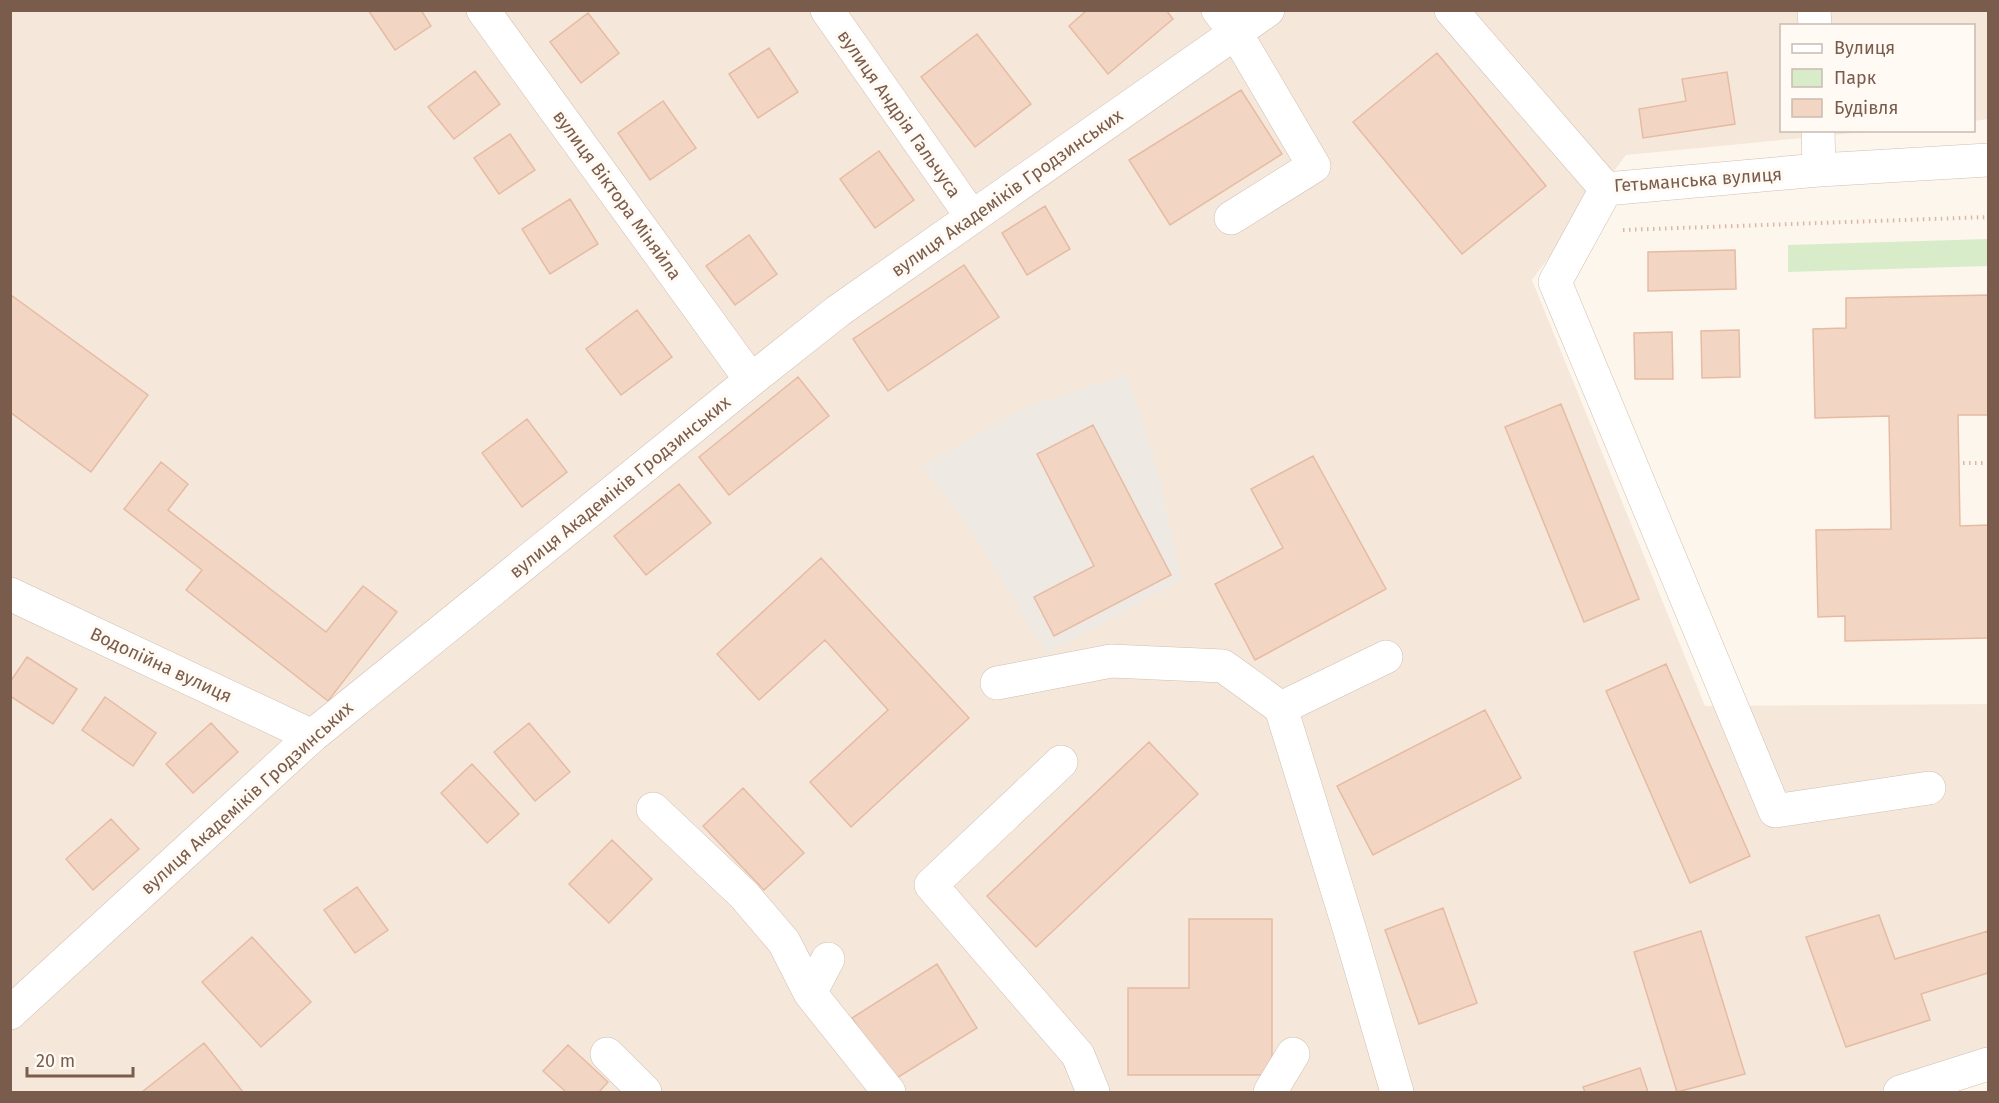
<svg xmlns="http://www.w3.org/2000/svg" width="1999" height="1103" viewBox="0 0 1999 1103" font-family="'Fira Sans',sans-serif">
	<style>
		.residential { fill: #f5e8da }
		.industrial { fill: #efe9e4 }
		.green { fill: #d8ecc9 }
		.building { fill: #f3d5c3; stroke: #e6bba3; stroke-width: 1.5 }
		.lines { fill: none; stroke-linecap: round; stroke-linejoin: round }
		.minor-casing { stroke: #d1beb0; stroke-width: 34 }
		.path { stroke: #d9b8a5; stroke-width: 4; stroke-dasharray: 1.5 4.5; stroke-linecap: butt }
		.minor { stroke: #fff; stroke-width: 33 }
		.labels { text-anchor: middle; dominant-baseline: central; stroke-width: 6; stroke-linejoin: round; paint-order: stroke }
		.street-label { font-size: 18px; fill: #7a5c4d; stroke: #fffaf3 }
	</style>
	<rect width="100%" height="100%" fill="#fdf6ec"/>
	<path class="residential" d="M10 11H1988V119L1974 121V26H1782V130L1875 131 1626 155 1532 280 1705 706 1988 704V1055L1909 1092H11Z"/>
	<path class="industrial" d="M1127 374 1160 479 1181 580 1047 654 973 533 922 466 1024 408Z"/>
	<path class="green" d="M1988 239V266L1788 272V245Z"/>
	<path class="building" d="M368 10H421L431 26 395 50Z
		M1087 10H1166L1173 19 1108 74 1069 26Z
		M588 13 619 53 581 83 550 42Z
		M977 34 1031 104 975 147 921 77Z
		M769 48 798 92 758 118 729 74Z
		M1437 53 1546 186 1462 254 1353 122Z
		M475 71 500 104 454 139 428 107Z
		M1727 72 1735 124 1643 138 1639 109 1686 101 1682 79Z
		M1241 90 1282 154 1170 225 1129 160Z
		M663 101 696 148 650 180 618 133Z
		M510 134 535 170 499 194 474 158Z
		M879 151 914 200 875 228 840 179Z
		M570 199 598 244 550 274 522 229Z
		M1045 206 1070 249 1027 275 1002 233Z
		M749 235 777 274 735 305 706 266Z
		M1735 250 1736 289 1648 291V252Z
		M964 265 999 317 888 391 853 339Z
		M11 295 148 395 91 472 10 412Z
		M1988 295V415H1958L1960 526 1988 525V638L1845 641V616L1818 617 1816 530 1891 529 1889 416 1815 418 1813 329 1846 328V298Z
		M637 310 672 357 621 395 586 349Z
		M1739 330 1740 377 1702 378 1701 331Z
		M1672 332 1673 379H1635L1634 333Z
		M798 377 829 416 729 495 699 457Z
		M1561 404 1639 599 1584 622 1505 427Z
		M527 419 567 472 522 507 482 453Z
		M1093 425 1171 575 1054 636 1034 597 1094 566 1037 454Z
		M1313 456 1386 589 1255 660 1215 584 1283 548 1251 489Z
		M161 462 188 484 168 510 326 632 363 586 397 612 328 701 186 590 202 570 124 509Z
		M679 484 711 523 646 575 614 536Z
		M821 558 969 718 851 827 810 782 888 710 825 640 759 700 717 654Z
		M27 657 77 689 53 724 10 696V682Z
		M1666 664 1750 856 1690 883 1606 691Z
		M105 697 156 733 133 766 82 730Z
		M1485 710 1521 778 1373 855 1337 786Z
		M211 723 238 752 193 793 166 764Z
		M529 723 570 772 535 801 494 752Z
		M1149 742 1198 794 1036 947 987 896Z
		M472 764 519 814 487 843 441 793Z
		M743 788 804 853 764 890 703 826Z
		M111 819 139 849 93 890 66 859Z
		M612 840 652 879 609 923 569 884Z
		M357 887 388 930 355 953 324 910Z
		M1443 908 1477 1003 1419 1024 1385 930Z
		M1879 915 1895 959 1988 931V973L1921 994 1930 1020 1846 1047 1806 937Z
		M1189 919H1272V1075H1128V988H1189Z
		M1701 931 1745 1074 1677 1092 1634 952Z
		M252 937 311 1002 261 1047 202 982Z
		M937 964 977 1028 892 1081 852 1018Z
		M204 1043 243 1092H142Z
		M568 1045 608 1082 599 1092H566L543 1071Z
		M1640 1068 1648 1092H1585L1583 1087Z"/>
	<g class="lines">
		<defs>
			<path id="minor" d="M483 10 751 380
				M827 10 972 217
				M1218 10 1237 35 1314 166 1231 218
				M1451 10 1606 189 1819 170 1988 160
				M1814 10 1815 26
				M1818 130 1819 170
				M1606 189 1555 282 1775 811 1929 788
				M10 594 312 736
				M997 683 1111 661 1223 666 1281 708 1350 931 1397 1092
				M1281 708 1386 657
				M1061 762 931 885 1078 1055 1093 1092
				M653 809 744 895 784 942 810 993
				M828 959 810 993 889 1092
				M10 1013 312 736 751 380 838 311 1268 10
				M607 1054 645 1092
				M1270 1092 1293 1054
				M1900 1092 1988 1064"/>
		</defs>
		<use href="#minor" class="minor-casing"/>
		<path class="path" d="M1623 230 1988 217
			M1963 463H1988"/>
		<use href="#minor" class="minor"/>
	</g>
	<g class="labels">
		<g class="street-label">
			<text transform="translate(899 114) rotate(55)">вулиця Андрія Гальчуса</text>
			<text transform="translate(1698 180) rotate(-4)">Гетьманська вулиця</text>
			<text transform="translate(1007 193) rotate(-35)">вулиця Академіків Гродзинських</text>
			<text transform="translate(617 195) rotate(54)">вулиця Віктора Міняйла</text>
			<text transform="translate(620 487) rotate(-39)">вулиця Академіків Гродзинських</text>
			<text transform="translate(161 665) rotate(25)">Водопійна вулиця</text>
			<text transform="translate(247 798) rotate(-42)">вулиця Академіків Гродзинських</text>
		</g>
	</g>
	<rect width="1999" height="1103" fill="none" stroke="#7a5c4d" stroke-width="24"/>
	<rect x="1780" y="24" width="195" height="108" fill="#fffaf3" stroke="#cabbb1" stroke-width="1.5"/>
	<rect x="1792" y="44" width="30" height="9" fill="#ffffff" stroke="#cabbb1" stroke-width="1.5"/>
	<text x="1834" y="54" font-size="18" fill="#7a5c4d">Вулиця</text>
	<rect x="1792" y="69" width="30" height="18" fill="#d8ecc9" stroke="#cabbb1" stroke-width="1.5"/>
	<text x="1834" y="84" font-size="18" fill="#7a5c4d">Парк</text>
	<rect x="1792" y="99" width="30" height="18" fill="#f3d5c3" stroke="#cabbb1" stroke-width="1.5"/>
	<text x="1834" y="114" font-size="18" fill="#7a5c4d">Будівля</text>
	<path d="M27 1067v9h106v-9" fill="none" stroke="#7a5c4d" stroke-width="3"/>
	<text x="36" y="1067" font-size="18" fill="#7a5c4d" stroke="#fffaf3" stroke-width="4.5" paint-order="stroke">20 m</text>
</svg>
